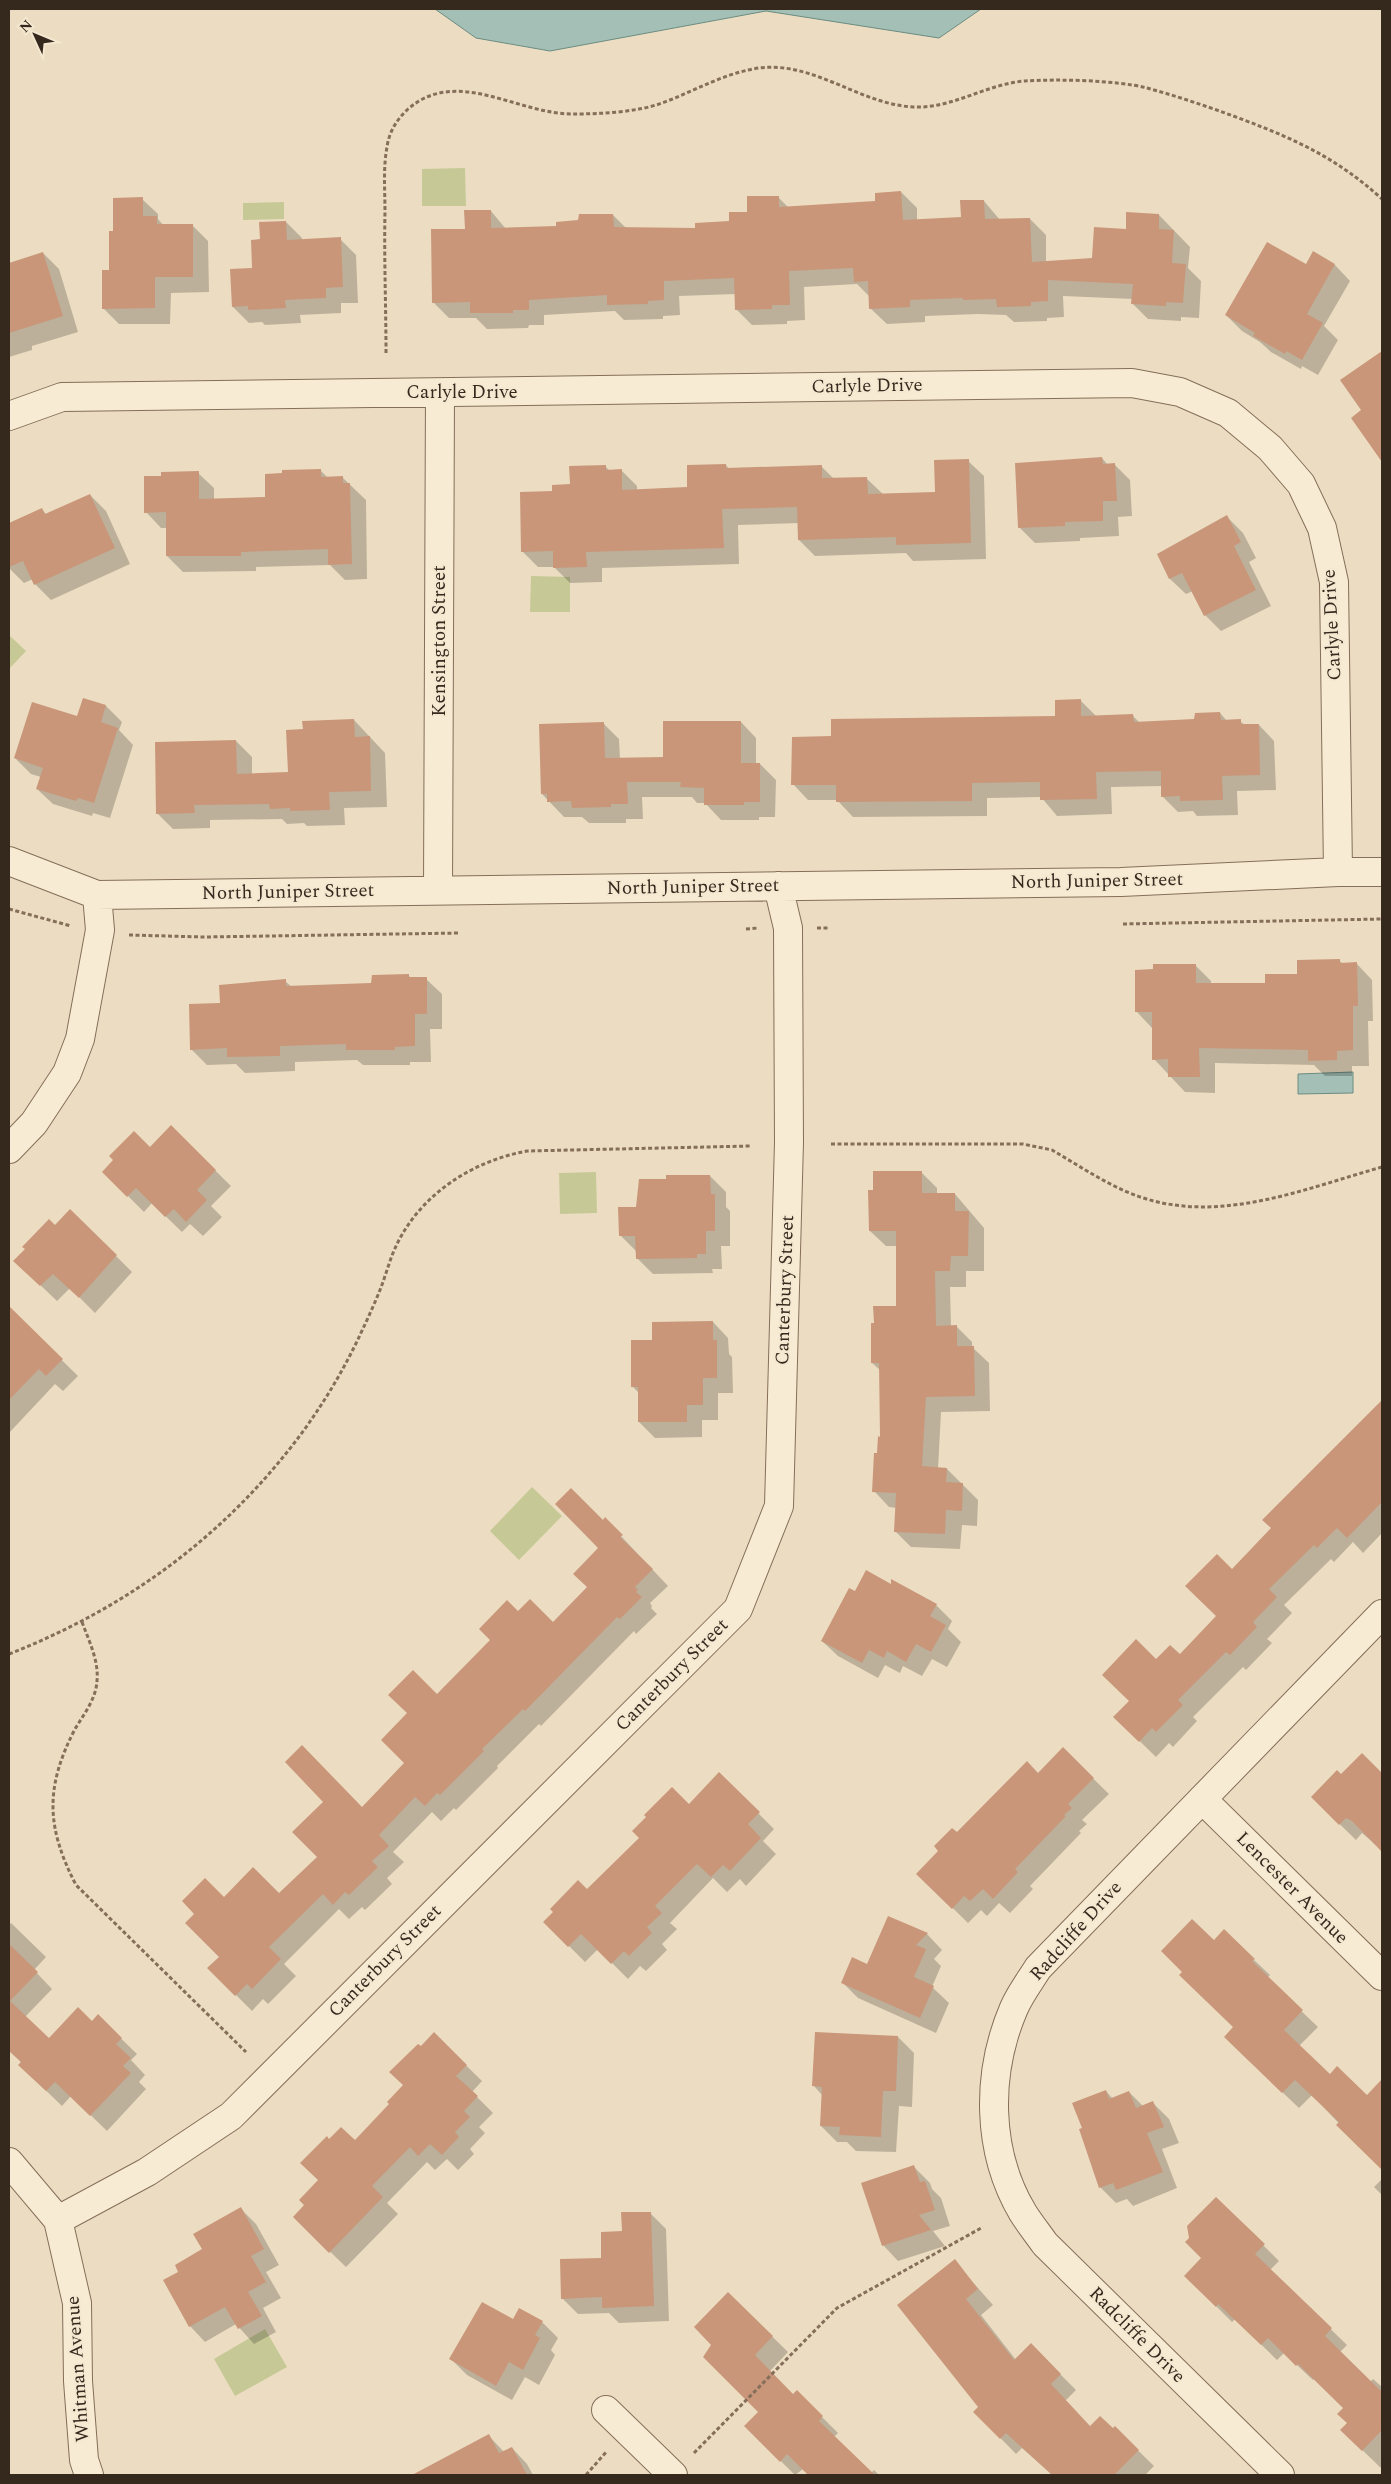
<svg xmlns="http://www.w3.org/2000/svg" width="1391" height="2484" viewBox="0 0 1391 2484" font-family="Spectral,serif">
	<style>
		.green { fill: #c6c996 }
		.water { fill: #a4bfb5; stroke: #6b8c82 }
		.shadow { fill: #0003 }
		.building { fill: #c99679 }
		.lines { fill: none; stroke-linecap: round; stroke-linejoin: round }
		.minor-casing { stroke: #856e5a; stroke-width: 30 }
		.path { stroke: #856e5a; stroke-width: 3; stroke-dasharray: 4 2.5; stroke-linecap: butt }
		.minor { stroke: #f7ebd4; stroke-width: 28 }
		.labels { text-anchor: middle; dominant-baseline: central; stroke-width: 4; stroke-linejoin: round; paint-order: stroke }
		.street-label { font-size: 19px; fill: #35281d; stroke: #f4e8d1 }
	</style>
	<rect width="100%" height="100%" fill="#ecddc2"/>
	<path class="green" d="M465 168 466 206H422V169Z
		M284 202V219L243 220V203Z
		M531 576 570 577V612H530Z
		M9 635 26 651 9 669Z
		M596 1172 597 1213 560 1214 559 1173Z
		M532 1487 562 1516 519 1560 490 1531Z
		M265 2329 287 2367 235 2396 214 2359Z"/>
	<path class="water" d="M435 9H981L939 38 766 11 550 51 476 38Z
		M1353 1072V1093L1298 1094V1074Z"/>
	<path class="shadow" d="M901 192 917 208V220L962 218 984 201 1000 220 1030 219 1046 235V262L1094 260 1127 230 1159 215 1190 247 1188 268 1201 281 1199 318 1181 317V321L1148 319 1133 304V299L1063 296 1064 317 1047 318V321L1014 322 1006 315 978 314 925 316V322L887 324 871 309 870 297 857 284 804 287 805 320 787 321V324L752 325 736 309V294L679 296 680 315 663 316V319L624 320 615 311 544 315V325H529L528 328 487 329 476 318H449L433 302 491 211 506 229 558 228 613 215 626 228 697 229 731 223 778 197 789 208 877 203Z
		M142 199 158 214V219L164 226 192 225 208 241 209 292 171 293 170 324H119L103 308 110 271 114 232Z
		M286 222 302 238V241L340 239 356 255 358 303H341V313L300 315 301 323 265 325 262 322 249 323 233 307 253 269 261 240Z
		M43 253 59 269 78 332 32 346V350L9 357V264Z
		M1314 253 1335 265 1350 281 1324 326 1338 340 1318 375 1302 366 1301 369 1271 352 1260 342 1242 331 1226 315 1306 266Z
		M1382 352V457L1377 453 1363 411 1342 381Z
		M1102 458 1108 465H1115L1130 480 1132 516 1118 517 1119 536 1080 538V541L1035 543 1019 527Z
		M968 461 984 476 986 559 913 561 906 553 815 556 799 540V523L738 525 739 564 602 568V582L570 583 554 567H538L522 551 553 493 605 466 610 471 621 470 637 486V490L688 489 726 465 729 469 821 466 834 479H867L883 494 936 493Z
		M320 470 328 478H343L366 500 367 579 345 580 330 565 256 567V571L183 572 167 556V528H161L146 512 163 477 198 473 214 488V500L266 499 283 475Z
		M90 495 106 511 130 564 51 600 36 585 33 579 24 583 9 568V525L41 509 47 515Z
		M1227 517 1243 533 1256 558 1249 562 1271 606 1221 631 1205 615 1193 591 1186 594 1170 579 1158 555Z
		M83 699 106 706 122 722 119 730 133 745 110 818 93 813 92 816 53 804 37 789 41 777 31 774 15 758 78 718Z
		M1080 700 1097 717 1133 716 1140 723 1196 720 1220 713 1227 721H1240L1246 726 1259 725 1274 741 1276 790 1237 791 1238 815 1197 816 1193 811 1178 812 1162 796V786L1111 787 1112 814 1057 816 1041 797 987 798V816L853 817 837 800H808L793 784 832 738 1057 717Z
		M354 720 385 753 387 807 344 808 345 825 307 826 304 823 287 824 282 819 210 820V828L173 829 157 813 236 741 252 757V775L289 774 304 731Z
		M741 722 756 738V764H760L776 780 775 817H759V820H721L705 803H697L692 797H642L643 819H626V823H589L582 817H564L542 794 604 724 619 739 620 759 665 758Z
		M1339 960 1343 964H1357L1372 980 1373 1021H1368L1369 1066H1352V1076H1325L1314 1065 1215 1063V1093L1185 1092 1154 1059 1152 1028 1137 1012 1195 965 1211 981V984H1267Z
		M408 975 412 979H426L442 994V1029H430L431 1062H410V1065H363L357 1060 295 1062V1071L245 1073 236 1064 207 1065 191 1049 221 1004 251 985 250 982 285 981 292 987 373 984Z
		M171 1127 231 1186 211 1206 222 1217 203 1236 190 1224 182 1232 152 1203 144 1212 104 1172 150 1149Z
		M921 1172 937 1188V1194H955L984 1228V1271H966V1287H950L951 1326H956L972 1342V1347L989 1363 990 1411 941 1412 938 1469H947L978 1500 977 1526 962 1525 960 1549 911 1547 895 1531 897 1508 889 1507 874 1491 881 1438 880 1370 872 1363 875 1324 897 1307V1246H886L870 1231 874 1191Z
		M710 1176 726 1192V1207L730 1211V1246H721L722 1269H712L713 1273 653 1274 637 1258 636 1251 620 1235 637 1208 668 1180Z
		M71 1211 132 1272 95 1313 70 1288 57 1301 15 1261Z
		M9 1308 78 1376 63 1391 55 1384 9 1433Z
		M713 1322 728 1338 729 1354 732 1357 733 1393H718V1420H702V1437L655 1438 639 1422V1393L633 1387 654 1342Z
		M1382 1402V1533L1363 1553 1353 1542 1334 1562 1331 1559 1284 1605 1292 1613 1267 1639 1272 1643 1246 1670 1243 1667 1193 1717 1197 1721 1173 1747 1169 1743 1156 1757 1115 1717 1130 1701 1156 1661 1180 1656 1218 1616 1232 1571 1273 1529 1264 1520Z
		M605 1519 668 1586 650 1603 652 1606 651 1608 657 1614 636 1634 634 1631 541 1726 539 1724 497 1766 498 1768 456 1810 454 1808 441 1821 432 1812 393 1852 404 1862 387 1878 392 1884 365 1910 362 1907 349 1919 339 1909 284 1964 296 1976 268 2004 263 1999 252 2011 209 1968 220 1957 224 1898 279 1895 319 1857 405 1763 437 1696 518 1613 553 1624 588 1587Z
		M892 1586 936 1605 952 1621 948 1629 961 1642 947 1667 932 1659 922 1676 903 1666 900 1673 885 1665 878 1678 838 1656 822 1641 855 1593Z
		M1063 1749 1109 1794 1082 1820 1087 1824 1079 1831 1081 1833 1030 1886 1033 1889 1010 1913 999 1903 987 1916 981 1910 968 1923 918 1874 957 1833 1038 1774Z
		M1362 1755 1382 1775V1850L1362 1833 1356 1840 1312 1797 1341 1776Z
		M719 1774 774 1829 763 1841 776 1854 746 1886 740 1879 727 1892 713 1878 670 1923 677 1929 662 1944 667 1950 646 1971 640 1966 628 1979 598 1949 585 1962 545 1922 587 1891 689 1805Z
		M889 1918 927 1934 942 1950 934 1959 941 1966 932 1987 949 2003 936 2033 858 1998 842 1982 867 1965Z
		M11 1923 46 1957 34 1970 52 1989 25 2017 49 2040 92 2023 98 2016 137 2054 131 2060 145 2075 139 2082 146 2089 107 2131 71 2096 62 2106 35 2080 9 2047V1925Z
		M1214 1942 1254 1960 1270 1975 1267 1978 1318 2027 1299 2046 1330 2076 1367 2097 1374 2089 1382 2097V2169L1312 2095 1299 2108 1241 2053Z
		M434 2034 482 2081 472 2092 493 2113 479 2127 485 2133 470 2149 474 2154 458 2170 447 2159 435 2170 427 2162 387 2203 398 2214 346 2267 294 2217 306 2205 319 2180 329 2140 355 2142 391 2104 404 2085 421 2048Z
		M898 2037 914 2053 912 2107 899 2106 896 2152 856 2151 847 2142H837L821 2126 822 2095 814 2086Z
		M1106 2091 1113 2099 1129 2092 1143 2106 1153 2103 1169 2119 1179 2143 1162 2149 1177 2188 1133 2206 1127 2199 1116 2203 1100 2187 1084 2128Z
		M914 2167 930 2183 932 2189 941 2198 950 2226 933 2231 945 2246 898 2261 883 2245Z
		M1382 2179V2195L1374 2187Z
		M1216 2198 1279 2261 1270 2270 1347 2345 1340 2352 1370 2382 1373 2379 1382 2387V2469L1358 2446 1345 2408 1315 2378 1313 2380 1284 2353 1277 2360 1235 2319 1232 2322 1186 2276 1203 2258Z
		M241 2209 256 2224 279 2265 266 2272 281 2298 263 2308 276 2332 254 2344 236 2324 205 2342 190 2326 180 2272Z
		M650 2213 666 2229 669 2321 619 2323 609 2313 578 2314 562 2298 603 2259 623 2232Z
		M954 2261 993 2305 981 2315 1016 2360 1031 2345 1076 2390 1065 2401 1090 2427 1113 2430 1115 2428 1154 2466 1145 2475H1053L1022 2448 1016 2454 975 2412 980 2407Z
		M728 2293 788 2352 770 2371 793 2396 797 2392 838 2433 834 2437 871 2473 874 2470 879 2475H809L803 2469 795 2475 745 2426 759 2412 713 2345Z
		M514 2321 542 2322 558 2338 551 2350 555 2355 539 2385 525 2377 512 2400 467 2375 451 2359Z
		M489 2436 504 2452 512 2448 527 2464 533 2475H454L445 2459Z"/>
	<path class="building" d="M901 191 903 220 961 217 960 200H984L985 219 1030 218 1032 262 1092 258 1094 227 1126 229V212L1159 214V229L1174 230 1172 263 1186 264 1183 303 1166 302V306L1131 304 1133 284 1048 280V301L1031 302V306L997 307 996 299 963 300V298L910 300V307L869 309 868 281 854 282 853 268 789 271 790 305H772V309L735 310 734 278 664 281V300L648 301V304L607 305V295L529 300V310H513V313H470V302L432 303 431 229H465L464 210H491V228L556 226V222L578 220 579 214H613L614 227 695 228V223L729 221V212H747V196H779V207L875 201V193Z
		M143 197V216H157V224H193V277H155V308L102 309V270H109V231H113V198Z
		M286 221 287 240 341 237 343 287 326 288V298L285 300 286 308 248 310V306L232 307 230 269 252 268 251 240 260 239 259 222Z
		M1267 242 1306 264 1313 251 1335 264 1307 314 1323 323 1302 360 1286 351 1285 354 1253 336 1255 333 1225 315Z
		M43 252 63 316 9 333V263Z
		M1382 351V462L1351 418 1361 410 1340 380Z
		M1102 457 1103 464 1115 463 1117 501H1103V521L1065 522V526L1018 528 1015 463Z
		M969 459 971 543 896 545V537L798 540 797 507 722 509 724 548 586 552 587 567 553 568V551L521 552 520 492 552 491V485L570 484 569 466 606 465V470L622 469V490L687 487V465L726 464V468L822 465V478L867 477 868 494 935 492 934 460Z
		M321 469V477L343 476V483H350L352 564 328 565V549L241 552V556H166V512L144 513V476H161V472L199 471V499L265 497V474L282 473V470Z
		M90 494 115 548 34 585 23 561 9 567V523L42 508 45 514Z
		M1227 515 1241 542 1234 546 1256 590 1204 616 1182 573 1169 579 1157 554Z
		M83 698 106 705 101 722 118 728 94 803 78 798 76 801 36 789 43 768 14 758 32 702 77 716Z
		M1081 699V716L1133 714 1134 722 1194 719 1195 713 1220 712 1221 720 1241 719V724H1259L1260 775 1222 776 1223 800 1180 801V796L1161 797V771L1096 772 1097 799 1040 800V782L972 783V801L836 802V785H791L792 737 831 736V719L1055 716V700Z
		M354 719 355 737 370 736 371 791 329 792 330 810 290 811V808L270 809 269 804 194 805 195 813 156 814 155 742 236 740 237 774 288 772 286 730 303 729 302 721Z
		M663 721H741V763H760V802H744V805H704V788L680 787 681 782H627L628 804H611V807L572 808 571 801 547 802V794H541L539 724 604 722 605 758 663 757Z
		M1340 959V963L1357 962 1358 1006H1353V1050L1337 1051V1060L1308 1061V1050L1199 1048 1200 1077H1168V1059L1152 1060V1012H1135V970L1153 969V964H1196V983H1265V974H1297V960Z
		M409 974V977H427V1014H415V1046L395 1047V1050H346V1044L280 1046V1056L227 1057V1048L190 1050 189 1004 220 1003 219 985 286 979V986L371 983 372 975Z
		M171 1125 216 1170 197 1190 207 1200 186 1222 174 1209 165 1217 136 1188 127 1197 102 1172 113 1160 109 1156 134 1131 150 1147Z
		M873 1171H922V1193H955V1211H969L968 1256H951L950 1271H935L936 1326 957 1325V1346H974L975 1396 926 1397 922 1466 947 1468 946 1482 963 1483 962 1511 946 1510 945 1534 894 1532 896 1493 872 1492 874 1453H877L878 1436 880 1437 879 1363H871V1323H874L873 1306H896V1231H869L868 1190H873Z
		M666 1175H710L711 1194H715V1231H706V1254H697V1258L636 1259 635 1236H619L618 1207H636L639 1179H666Z
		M70 1209 117 1255 79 1298 53 1274 40 1286 13 1261 25 1249 22 1247 49 1219 55 1225Z
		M9 1306 63 1359 46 1376 39 1369 9 1400Z
		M713 1321V1340H717V1378H703V1405H687V1422H638V1387H631V1340H652V1322Z
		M1382 1400V1502L1347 1538 1337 1528 1317 1548 1314 1545 1269 1589 1277 1597 1253 1622 1257 1627 1230 1655 1226 1652 1178 1700 1183 1705 1156 1732 1152 1728 1139 1742 1113 1717 1129 1701 1102 1675 1136 1639 1156 1659 1170 1645 1180 1654 1216 1616 1185 1586 1217 1554 1232 1569 1271 1528 1262 1520Z
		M571 1488 603 1520 605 1517 623 1535 620 1537 653 1569 635 1587 638 1590 636 1592 642 1597 620 1619 617 1617 525 1711 523 1709 482 1749 484 1751 440 1795 437 1793 425 1806 415 1797 379 1835 389 1846 372 1861 378 1867 349 1895 345 1892 333 1905 323 1894 269 1947 281 1959 252 1989 247 1984 235 1996 207 1968 219 1957 185 1923 194 1914 182 1901 205 1878 224 1897 253 1867 279 1893 317 1857 292 1832 323 1802 285 1762 302 1745 362 1807 404 1763 381 1740 407 1713 388 1695 413 1670 437 1694 490 1640 479 1629 507 1600 518 1611 530 1599 553 1622 587 1587 573 1574 598 1548 555 1504Z
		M866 1570 891 1584V1579L937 1604 930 1616 946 1625 931 1652 916 1644 906 1662 887 1651 884 1658 869 1650 862 1663 821 1641 849 1588 855 1591Z
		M1063 1747 1094 1778 1068 1804 1072 1808 1064 1815 1066 1816 1015 1869 1018 1872 993 1899 983 1889 970 1901 964 1896 952 1909 916 1874 938 1851 934 1846 952 1828 957 1832 1027 1761 1038 1773Z
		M1362 1753 1382 1773V1852L1352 1821 1346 1818 1339 1825 1311 1797 1337 1770 1341 1774Z
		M719 1772 760 1812 748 1824 761 1838 730 1871 723 1865 711 1877 697 1864 655 1906 662 1913 647 1927 652 1933 629 1956 624 1951 611 1964 581 1934 568 1947 543 1922 553 1912 550 1909 578 1880 587 1889 639 1838 632 1831 646 1817 644 1815 672 1787 689 1804Z
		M888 1916 928 1933 916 1945 926 1949 914 1977 934 1986 920 2018 841 1983 852 1957 867 1964Z
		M1192 1919 1214 1940 1224 1929 1255 1959 1252 1961 1303 2010 1284 2030 1330 2074 1337 2066 1367 2095 1382 2079V2170L1336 2125 1339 2122 1295 2080 1282 2093 1224 2037 1233 2027 1179 1975 1182 1972 1161 1951Z
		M9 1944 38 1972 10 2001 49 2038 78 2007 92 2021 98 2014 122 2038 116 2044 131 2058 123 2066 131 2073 90 2116 55 2082 46 2091 18 2065 21 2062 9 2051Z
		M434 2032 467 2065 456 2076 478 2096 464 2111 470 2117 455 2132 459 2137 442 2155 430 2144 418 2156 410 2147 372 2186 383 2197 329 2253 293 2217 304 2205 299 2200 318 2180 300 2163 327 2136 329 2139 341 2127 355 2140 389 2104 387 2102 403 2085 389 2072 418 2044 421 2046Z
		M815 2032 898 2036 896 2091H883L881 2137 839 2135 840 2127 820 2126 822 2087 812 2086Z
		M1106 2090 1109 2099 1129 2091 1136 2108 1153 2101 1164 2127 1147 2133 1163 2172 1116 2190 1113 2183 1099 2188 1079 2129 1082 2128 1072 2103Z
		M914 2165 920 2182 925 2181 935 2210 919 2215 931 2230 882 2246 861 2183Z
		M1216 2197 1265 2244 1255 2254 1332 2328 1325 2336 1382 2392V2430L1362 2451 1340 2430 1347 2423 1337 2414 1343 2408 1298 2364 1296 2366 1268 2338 1261 2345 1218 2304 1216 2307 1184 2276 1201 2258 1185 2242 1189 2238 1187 2226Z
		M241 2207 264 2249 251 2256 266 2282 248 2292 262 2316 238 2329 225 2307 189 2327 163 2280 178 2272 175 2265 202 2249 193 2234Z
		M621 2212H651L654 2306 602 2308V2297L561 2299 560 2259 601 2258V2232L622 2231Z
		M955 2259 978 2289 966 2299 1014 2360 1031 2343 1061 2374 1051 2384 1090 2426 1100 2416 1113 2428 1115 2426 1139 2450 1114 2475H1052L1006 2433 1000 2439 973 2412 978 2407 897 2305Z
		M728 2292 773 2336 755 2355 793 2394 797 2390 823 2416 819 2421 875 2475H808L787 2454 780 2462 744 2426 758 2412 703 2357 711 2345 694 2327Z
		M482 2302 513 2319 519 2308 543 2321 535 2335 540 2338 523 2370 509 2362 496 2386 449 2359Z
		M489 2434 499 2453 512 2447 527 2475H412Z"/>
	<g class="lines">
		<defs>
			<path id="minor" d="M9 416 62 397 1132 383 1180 392 1228 413 1270 448 1301 484 1322 528 1334 582 1338 872
				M9 861 97 895 1121 882 1338 872H1382
				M438 890 440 393
				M9 1149 34 1123 67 1073 80 1039 100 930 97 895
				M1202 1799 1382 1976
				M9 2162 58 2220 77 2303 78 2381 84 2460 89 2475
				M58 2220 147 2172 231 2116 738 1609 779 1506 789 1142 788 928 778 886
				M606 2410 673 2475
				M1280 2475 1045 2244C1038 2234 1030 2224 1023 2213 986 2151 986 2073 1014 2008 1020 1994 1030 1981 1038 1968L1382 1614"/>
		</defs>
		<use href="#minor" class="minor-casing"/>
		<path class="path" d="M386 353C386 306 384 259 385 211 385 191 383 168 387 147 389 132 397 119 408 109 458 66 518 115 574 114 600 114 638 112 662 103 695 91 724 73 759 68 814 61 859 104 913 107 952 109 986 84 1025 81 1058 79 1115 80 1147 88 1180 97 1212 108 1244 120 1299 141 1338 159 1382 199
			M9 909 71 926
			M1123 924 1382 919
			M817 928H830
			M746 929 758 928
			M129 935 204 937 460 933
			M831 1144H1023L1052 1150C1076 1164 1100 1180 1125 1191 1210 1229 1300 1190 1382 1167
			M82 1622C89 1641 99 1661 97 1681 96 1699 84 1714 75 1729 45 1787 46 1827 76 1885L246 2052
			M9 1654C114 1613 206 1550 279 1462 311 1424 339 1380 360 1335 367 1320 374 1305 380 1290 386 1275 390 1258 397 1244 422 1193 473 1161 527 1151L751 1146
			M694 2453 837 2308 983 2227
			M586 2475 607 2451"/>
		<use href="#minor" class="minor"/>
	</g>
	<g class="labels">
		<g class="street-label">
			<text transform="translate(867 386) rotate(-1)">Carlyle Drive</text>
			<text x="462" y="392">Carlyle Drive</text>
			<text transform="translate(1332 625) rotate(-93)">Carlyle Drive</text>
			<text transform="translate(439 641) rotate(-90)">Kensington Street</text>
			<text transform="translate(1097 881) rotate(-1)">North Juniper Street</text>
			<text transform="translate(693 887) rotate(-1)">North Juniper Street</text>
			<text transform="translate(288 892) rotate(-1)">North Juniper Street</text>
			<text transform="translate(785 1290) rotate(-88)">Canterbury Street</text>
			<text transform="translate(672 1675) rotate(-45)">Canterbury Street</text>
			<text transform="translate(1292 1888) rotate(45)">Lencester Avenue</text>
			<text transform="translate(1076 1931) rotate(-48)">Radcliffe Drive</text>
			<text transform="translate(385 1961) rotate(-45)">Canterbury Street</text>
			<text transform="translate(1137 2335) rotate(45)">Radcliffe Drive</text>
			<text transform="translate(78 2369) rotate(-94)">Whitman Avenue</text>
		</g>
	</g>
	<rect width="1391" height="2484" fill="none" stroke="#35281d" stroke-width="20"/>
	<g transform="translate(35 35) rotate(314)" stroke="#f4e8d1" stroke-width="4" paint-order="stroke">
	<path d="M0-4L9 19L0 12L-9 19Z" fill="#35281d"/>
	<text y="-8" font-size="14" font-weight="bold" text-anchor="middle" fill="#35281d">N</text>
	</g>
</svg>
